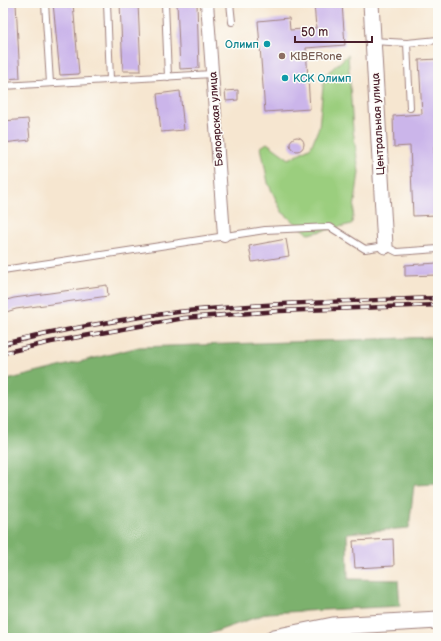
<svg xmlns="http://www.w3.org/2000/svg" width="441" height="641" viewBox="0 0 441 641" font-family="'Balsamiq Sans',sans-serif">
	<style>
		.green { fill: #9bce7e; stroke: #727654 }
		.forest { fill: #7cb16d; stroke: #63684c }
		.building { fill: #cbb5ea }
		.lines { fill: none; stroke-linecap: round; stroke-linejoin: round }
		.service-casing { stroke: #a0827e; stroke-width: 8 }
		.minor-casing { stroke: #a0827e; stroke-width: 14 }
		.tertiary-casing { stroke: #a0827e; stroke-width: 17 }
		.secondary-casing { stroke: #a0827e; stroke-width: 19 }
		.service { stroke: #fff; stroke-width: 6 }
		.minor { stroke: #fff; stroke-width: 12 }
		.tertiary { stroke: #fff; stroke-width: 15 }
		.secondary { stroke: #fff; stroke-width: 17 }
		.rail-casing { stroke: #4a1f2b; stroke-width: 4.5 }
		.rail { stroke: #fdfcf7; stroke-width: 3; stroke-dasharray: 9; stroke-linecap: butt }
		.culture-dot { fill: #0f9aa8; stroke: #fdfcf7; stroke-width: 1.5 }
		.education-dot { fill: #8d6e63; stroke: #fdfcf7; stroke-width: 1.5 }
		.labels { text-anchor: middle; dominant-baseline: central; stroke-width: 3; stroke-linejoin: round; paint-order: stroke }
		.culture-label { font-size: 11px; fill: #0d838f; stroke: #fdfcf7; text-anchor: end }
		.education-label { font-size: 11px; fill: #785e54; stroke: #fdfcf7; text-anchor: start }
		.street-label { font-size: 11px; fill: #4a1f2b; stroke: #fdfcf7 }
	</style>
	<rect width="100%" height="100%" fill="#fdfcf7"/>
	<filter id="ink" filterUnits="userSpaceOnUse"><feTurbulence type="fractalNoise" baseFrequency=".025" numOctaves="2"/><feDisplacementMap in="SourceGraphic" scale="8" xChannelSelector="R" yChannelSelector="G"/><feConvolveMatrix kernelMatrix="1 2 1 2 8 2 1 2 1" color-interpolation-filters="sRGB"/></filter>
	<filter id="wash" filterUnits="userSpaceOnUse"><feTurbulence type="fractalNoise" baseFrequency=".012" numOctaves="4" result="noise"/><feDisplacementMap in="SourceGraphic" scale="16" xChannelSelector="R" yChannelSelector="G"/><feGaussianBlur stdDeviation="0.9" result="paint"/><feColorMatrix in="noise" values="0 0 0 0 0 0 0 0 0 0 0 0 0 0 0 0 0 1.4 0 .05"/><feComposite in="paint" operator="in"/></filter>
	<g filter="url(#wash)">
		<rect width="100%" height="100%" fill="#f6e6d0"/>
		<path class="green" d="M348 55 353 130 359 172 352 224 309 234 282 212 268 183 261 147 267 143 289 159 311 147 319 127 324 76Z"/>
		<path class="forest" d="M438 337V484L414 485 409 528 347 533 348 579 398 580 400 606 268 613 198 638H3V381L139 347Z"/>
		<g id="blocks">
			<path class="building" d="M3 3H16L20 78 3 79Z
				M53 3H73L79 74 60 75Z
				M120 3H138L141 71H123Z
				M177 3H197L199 68 180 69Z
				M314 3H342L345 45 306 48 310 109 265 112 258 21 289 18 290 30 316 28Z
				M438 59V146H434L437 215 413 216 410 146 394 147 393 116 422 114 419 60Z
				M238 90V100L226 101 225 91Z
				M180 91 184 130 161 132 157 94Z
				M28 119 30 140 3 143V121Z
				M290 144a7 7 0 1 1 14 0a7 7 0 1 1-14 0Z
				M286 239 289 256 252 262 249 246Z
				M438 263V275L405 276V265Z
				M107 285 108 296 16 309 3 313V301L14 298Z
				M393 539 394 566 355 568 353 541Z"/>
		</g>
	</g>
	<g filter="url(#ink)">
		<use href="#blocks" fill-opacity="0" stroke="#a0827e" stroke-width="1"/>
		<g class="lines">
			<defs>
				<path id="service" d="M45 3 50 83
					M107 3 110 80
					M165 3 168 77
					M230 3 232 22
					M373 41 407 43 438 40
					M407 43 410 108
					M3 86 212 74
					M3 270 265 230 330 227 365 249 385 246 397 252 438 249"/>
				<path id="minor" d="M207 3 224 235"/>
				<path id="tertiary" d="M371 3 385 246"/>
				<path id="secondary" d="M274 638 333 626 438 620"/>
			</defs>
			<use href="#service" class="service-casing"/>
			<use href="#minor" class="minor-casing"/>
			<use href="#tertiary" class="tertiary-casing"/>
			<use href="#secondary" class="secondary-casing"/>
			<use href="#service" class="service"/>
			<use href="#minor" class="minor"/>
			<use href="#tertiary" class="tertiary"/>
			<use href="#secondary" class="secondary"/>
			<defs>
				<path id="rail" d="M3 344C60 330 120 319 178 312 265 303 352 301 438 298
					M3 353 51 342 184 318 279 311 438 305"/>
			</defs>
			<use href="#rail" class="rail-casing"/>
			<use href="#rail" class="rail"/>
		</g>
	</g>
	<g class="culture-dot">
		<circle cx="267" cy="44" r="4"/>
		<circle cx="285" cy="78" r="4"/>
	</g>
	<circle class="education-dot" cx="282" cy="56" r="4"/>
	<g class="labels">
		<g class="culture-label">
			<text x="259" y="44">Олимп</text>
			<text x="293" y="78" text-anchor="start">КСК Олимп</text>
		</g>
		<g class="education-label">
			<text x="290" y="56">KIBERone</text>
		</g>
		<g class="street-label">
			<text transform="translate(216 119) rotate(-94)">Белоярская улица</text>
			<text transform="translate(378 124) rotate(-93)">Центральная улица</text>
		</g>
	</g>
	<rect width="441" height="641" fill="none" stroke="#fdfcf7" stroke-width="16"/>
	<path d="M295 36v6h77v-6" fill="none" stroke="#4a1f2b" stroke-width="2"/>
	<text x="301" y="36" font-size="12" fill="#4a1f2b" stroke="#fdfcf7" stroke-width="3" paint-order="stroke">50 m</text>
</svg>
